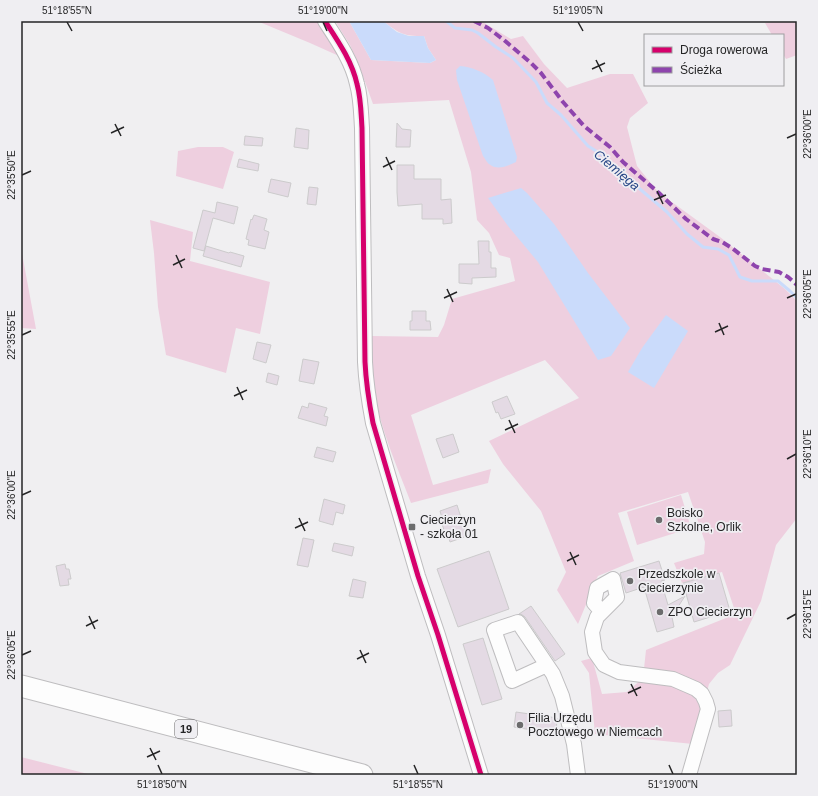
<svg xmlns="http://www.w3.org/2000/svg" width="818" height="796" viewBox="0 0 818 796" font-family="Helvetica,sans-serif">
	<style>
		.green { fill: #eecfdf }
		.water { fill: #cadbfb }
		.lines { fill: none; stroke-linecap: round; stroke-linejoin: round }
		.stream { stroke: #cadbfb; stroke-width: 3 }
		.building { fill: #e4dae4; stroke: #cccbcc }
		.minor-casing { stroke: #bebdbf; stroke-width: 16 }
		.highway-casing { stroke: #bebdbf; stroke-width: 23 }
		.minor { stroke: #fdfdfd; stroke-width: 14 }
		.highway { stroke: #fdfdfd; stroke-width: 21 }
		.quiet { stroke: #8e44ad; stroke-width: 4; stroke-dasharray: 8 4; stroke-linecap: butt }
		.cycleway-casing { stroke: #efeef2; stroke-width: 8 }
		.cycleway { stroke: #d6006c; stroke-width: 5 }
		.ticks { fill: none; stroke: #252526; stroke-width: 1.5 }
		.poi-dot { fill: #6c6c6d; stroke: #efeef2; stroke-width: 1.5 }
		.labels { text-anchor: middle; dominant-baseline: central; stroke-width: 3.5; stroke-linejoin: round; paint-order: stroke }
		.shield { fill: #efeef2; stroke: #626163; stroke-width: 1 }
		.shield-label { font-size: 11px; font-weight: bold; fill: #252526 }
		.poi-label { font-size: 12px; fill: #252526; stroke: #efeef2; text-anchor: start }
		.water-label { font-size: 13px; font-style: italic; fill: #264586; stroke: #efeef2 }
		.neatline { fill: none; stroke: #252526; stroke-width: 1.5 }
		.ticks-label { font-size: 10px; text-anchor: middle; fill: #252526 }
	</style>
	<rect width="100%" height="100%" fill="#f0eff1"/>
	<path class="green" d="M257 21H318L339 56 310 43Z
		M335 21H349L371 60 430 63 436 60 428 48 424 36C403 36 400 34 383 21H481L511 39 523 36 544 64 567 88 610 74H633L648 103 630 118 627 127 637 166 658 192 720 237 785 289 797 301V518L776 545 761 601 730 665 718 673 709 684 693 744 595 734 589 673 581 661 592 658 602 694 627 692 643 678 646 650 736 614 722 572 682 583 674 563 704 554 705 542 688 492 618 513 634 561 598 576 596 580 603 595 587 602 578 624 557 590 566 572 541 511 503 464 489 441 579 398 545 360 411 415 433 485 491 469 488 483 411 503C397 466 380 429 374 389 371 372 372 354 372 336L438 337 444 325 452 299 515 281 510 258 499 255 489 233 477 220 471 172 449 100 373 104 359 65 350 45Z
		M780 21H797V55L786 59 783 54V35H772L765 23Z
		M198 147H223L234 152 223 189 176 176 178 151Z
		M150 220 193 232 190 261 270 282 260 334 236 328 226 373 166 355 158 307 154 253Z
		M21 248 36 329 21 328Z
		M681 495 691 528 637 545 627 512Z
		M21 757 88 774 87 775H21Z"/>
	<path class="water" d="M349 21H383L397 32 409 36H424L428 48 436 60 430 63 371 60Z
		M460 66C472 67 484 72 493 80L517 157 516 162C508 166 497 171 489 164 487 163 485 158 483 156L457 80 456 70Z
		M521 188 527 193 554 224 588 273 630 328 611 356 598 360 538 262 508 226 488 198Z
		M666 315 688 331 654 388 628 372 642 348Z"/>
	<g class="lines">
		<path class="stream" d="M446 21 455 28 472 30 478 33 496 47 513 58 536 82 547 103 561 115 588 146 601 154 614 167 667 212 687 234 703 247 718 249 729 255 740 277 752 281H778L790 291 797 298"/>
	</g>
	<path class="building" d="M397 123 402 129 411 130 410 147H396Z
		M296 128 309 130 308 149 294 147Z
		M245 136 263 138 262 146 244 145Z
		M239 159 259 164 258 171 237 167Z
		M397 165H414V179H441V200L451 199 452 223 443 224V219H422V204L398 206 397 192Z
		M271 179 291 183 288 197 268 192Z
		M309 187 318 188 316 205 307 204Z
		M217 202 238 207 234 224 213 218 204 251 193 248 203 210 215 213Z
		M254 215 267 219 264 230 269 232 265 249 248 245 249 240 246 239 251 219 252 220Z
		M478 241H489V252H491V268H496V277L472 278V284L459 283V264H479Z
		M206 246 229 253 230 252 244 256 241 267 203 256Z
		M412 311H426V321H430L431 330H410V321H412Z
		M257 342 271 345 266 363 253 359Z
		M303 359 319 362 314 384 299 381Z
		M268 373 279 376 277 385 266 382Z
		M507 396 515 414 501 419 498 412 496 413 492 402Z
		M309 403 327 408 324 416 328 417 326 426 298 418 302 406 308 408Z
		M453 434 459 452 443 458 436 439Z
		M317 447 336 452 333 462 314 457Z
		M324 499 345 505 343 514 336 512 333 525 319 521Z
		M457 505 467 536 450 542 448 535 446 536 440 518H442L440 511Z
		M303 538 314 540 308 567 297 565Z
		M334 543 354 547 352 556 332 551Z
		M489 551 509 609 458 627 437 569Z
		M659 561 665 580 661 581 668 605 685 596 676 610 671 612 674 627 657 632 644 587 626 593 620 573Z
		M65 564 66 569H69L71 579H68L69 585 60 586 56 566Z
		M719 573 730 611 694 622 683 583Z
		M353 579 366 582 363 598 349 596Z
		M531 606 565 654 555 661 525 617 521 614H519Z
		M483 638 502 699 482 705 463 644Z
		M731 710 732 726 719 727 718 711Z
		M516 712 557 718 556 734 514 727Z"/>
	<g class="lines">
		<defs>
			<path id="minor" d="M325 21C338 41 352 61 357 84 361 98 361 113 362 128L365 362C366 383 369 402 373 423L418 576 438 635 481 775
				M602 612 594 603 597 588 613 579 617 597 597 617 592 632 595 652 604 665 619 672 673 679 696 689 702 694 706 702 708 709 689 775
				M547 665 512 681 494 630 518 622 553 674 562 696 574 744 578 775"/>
			<path id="highway" d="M21 686 362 775"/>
		</defs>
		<use href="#minor" class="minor-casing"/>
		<use href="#highway" class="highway-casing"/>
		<use href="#minor" class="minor"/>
		<use href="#highway" class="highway"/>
		<path class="quiet" d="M474 21 488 28 504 40 531 63 541 73 563 102 584 126 610 147 623 162 659 193 686 219 713 239 722 242 732 248 755 266 762 269 779 272 788 277 797 285"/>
		<defs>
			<path id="cycleway" d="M325 21C338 41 352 61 357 84 361 98 361 113 362 128L365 362C366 383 369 402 373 423L418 576 438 635 481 775"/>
		</defs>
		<use href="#cycleway" class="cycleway-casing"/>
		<use href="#cycleway" class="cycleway"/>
	</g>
	<path class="ticks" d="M67 22 72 31M323 22 327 31M578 22 583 31M596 60 602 72M592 69 605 63M115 124 121 136M111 133 124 127M787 138 796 134M386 157 392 170M383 167 395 161M22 175 31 171M657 191 663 204M654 200 666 195M176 255 182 268M173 265 185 259M447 289 453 302M444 298 457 292M787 298 796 294M719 323 724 335M715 332 728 326M22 335 31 331M237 387 243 400M234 396 247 390M509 420 515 433M505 430 518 424M787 459 796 454M22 495 31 491M299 518 305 531M295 528 308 522M570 552 576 565M567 561 579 555M89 616 95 629M787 619 796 614M86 626 98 620M360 650 366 663M22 655 31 651M357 659 369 653M631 684 637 696M628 693 641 687M150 748 156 760M147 757 160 751M158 765 162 774M414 765 418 774M669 765 673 774"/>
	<g class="poi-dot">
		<circle cx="659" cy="520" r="4"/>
		<rect x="408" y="523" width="8" height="8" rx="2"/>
		<circle cx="630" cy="581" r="4"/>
		<circle cx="660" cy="612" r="4"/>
		<circle cx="520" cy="725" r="4"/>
	</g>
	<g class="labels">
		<rect class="shield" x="175" y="720" width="22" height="18" rx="3"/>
		<g class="shield-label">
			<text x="186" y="729">19</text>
		</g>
		<g class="poi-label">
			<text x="667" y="513">Boisko<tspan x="667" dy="14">Szkolne, Orlik</tspan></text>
			<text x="420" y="520">Ciecierzyn<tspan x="420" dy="14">- szkoła 01</tspan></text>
			<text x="638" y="574">Przedszkole w<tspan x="638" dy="14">Ciecierzynie</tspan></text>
			<text x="668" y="612">ZPO Ciecierzyn</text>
			<text x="528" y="718">Filia Urzędu<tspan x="528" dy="14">Pocztowego w Niemcach</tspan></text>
		</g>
		<g class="water-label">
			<text transform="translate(617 170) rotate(40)">Ciemięga</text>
		</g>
	</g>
	<rect width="818" height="796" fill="none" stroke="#efeef2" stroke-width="44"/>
	<rect x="644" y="34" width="140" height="52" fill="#efeef2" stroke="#9e9ea0"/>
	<rect x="652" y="47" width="20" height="6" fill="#d6006c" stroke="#9e9ea0"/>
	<text x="680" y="54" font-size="12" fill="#252526">Droga rowerowa</text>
	<rect x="652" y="67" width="20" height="6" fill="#8e44ad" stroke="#9e9ea0"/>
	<text x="680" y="74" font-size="12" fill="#252526">Ścieżka</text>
	<rect x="22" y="22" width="774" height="752" class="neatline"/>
	<g class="ticks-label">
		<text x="67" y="14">51°18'55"N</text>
		<text x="323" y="14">51°19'00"N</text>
		<text x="578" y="14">51°19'05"N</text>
		<text transform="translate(807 134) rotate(-90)" y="4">22°36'00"E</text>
		<text transform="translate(11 175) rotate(-90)" y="4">22°35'50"E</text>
		<text transform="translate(807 294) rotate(-90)" y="4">22°36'05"E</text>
		<text transform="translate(11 335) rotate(-90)" y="4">22°35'55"E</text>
		<text transform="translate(807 454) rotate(-90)" y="4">22°36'10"E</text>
		<text transform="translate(11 495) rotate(-90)" y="4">22°36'00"E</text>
		<text transform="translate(807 614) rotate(-90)" y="4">22°36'15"E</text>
		<text transform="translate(11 655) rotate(-90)" y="4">22°36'05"E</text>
		<text x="162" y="788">51°18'50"N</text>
		<text x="418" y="788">51°18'55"N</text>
		<text x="673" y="788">51°19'00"N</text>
	</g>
</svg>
